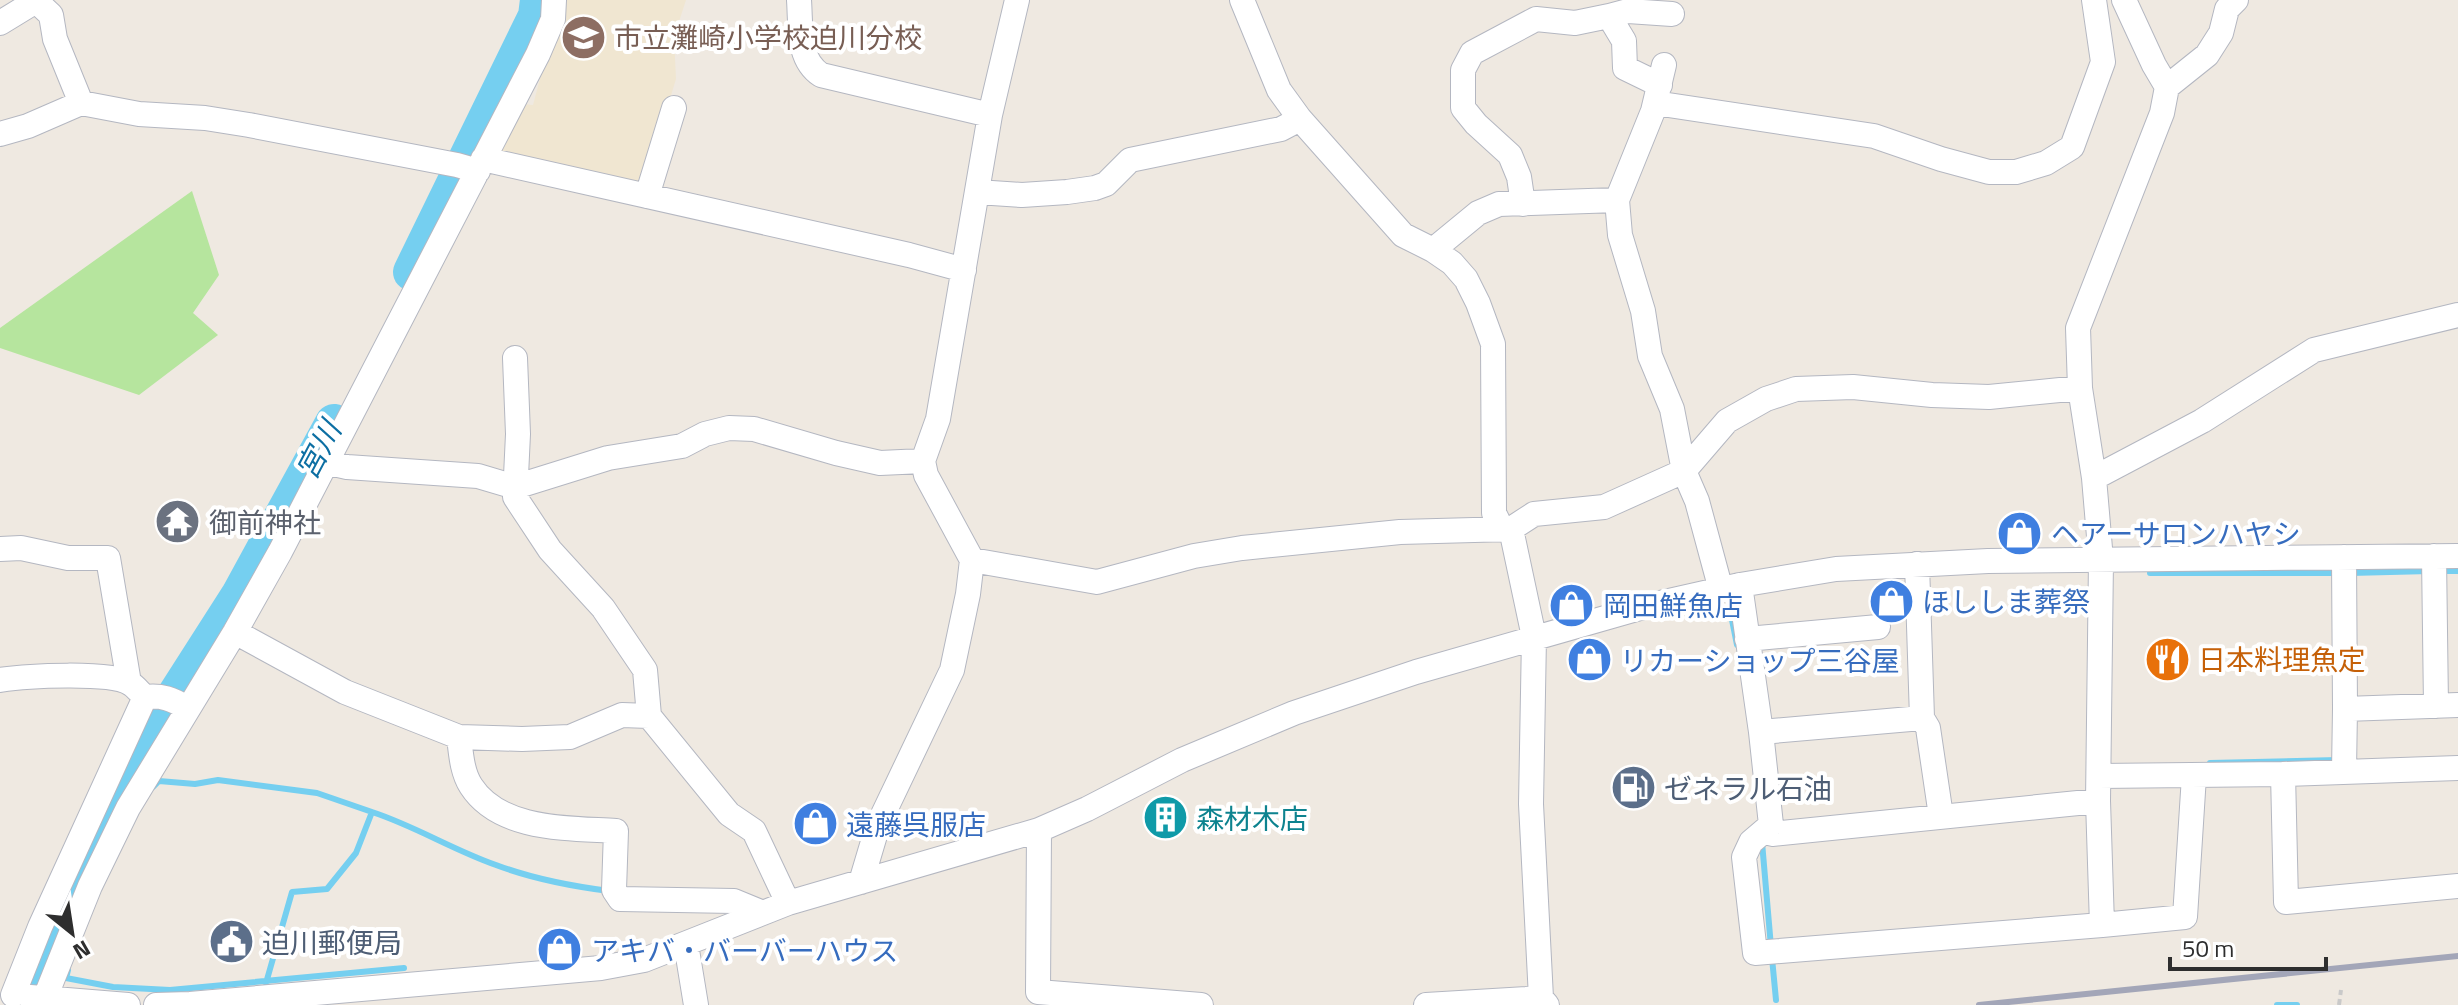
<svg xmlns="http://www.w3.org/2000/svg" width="2458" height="1005" viewBox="0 0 2458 1005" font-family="'Titillium Web','Noto Sans JP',sans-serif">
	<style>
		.education { fill: #f0e6d1 }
		.green { fill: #b6e59e }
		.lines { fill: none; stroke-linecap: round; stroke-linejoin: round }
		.stream { stroke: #75cff0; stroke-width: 6 }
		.river { stroke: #75cff0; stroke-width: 38 }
		.street-casing { stroke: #b4b7c1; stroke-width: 26 }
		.path { stroke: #c9c9c9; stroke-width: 4; stroke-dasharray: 6 4; stroke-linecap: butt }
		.street { stroke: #fff; stroke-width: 24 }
		.rail { stroke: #a3a6b8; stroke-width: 6 }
		.labels { text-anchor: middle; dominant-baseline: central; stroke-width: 8; stroke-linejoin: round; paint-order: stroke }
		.education-label { font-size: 28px; fill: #785e54; stroke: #fff; text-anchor: start }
		.worship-label { font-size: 28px; fill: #5b616d; stroke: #fff; text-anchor: start }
		.shop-label { font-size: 28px; fill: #366cbe; stroke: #fff; text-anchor: start }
		.food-label { font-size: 28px; fill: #c56008; stroke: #fff; text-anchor: start }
		.service-label { font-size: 28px; fill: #4e5e75; stroke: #fff; text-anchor: start }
		.culture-label { font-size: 28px; fill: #0d838f; stroke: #fff; text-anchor: start }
		.water-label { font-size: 30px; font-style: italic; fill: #0d6fa3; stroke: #fff }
	</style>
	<rect width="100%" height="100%" fill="#efe9e1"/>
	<path class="education" d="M561 0H686L674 37 676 79 645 180 633 184 501 154 499 147 522 104 533 105Z"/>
	<path class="green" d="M192 191 219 275 193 313 218 335 139 395 0 348V328Z"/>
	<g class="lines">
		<path class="stream" d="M2442 571H2458
			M2150 573H2338
			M2350 573 2430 571
			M1729 605 1737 645
			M2210 763 2338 760
			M153 787 159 781 195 784 218 780 317 793 372 812 356 853 327 889 292 892 266 983
			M372 812C415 826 453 850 496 865 533 879 570 886 609 891
			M1762 842 1771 947
			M1772 958 1776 1000
			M68 970 66 978 113 987 170 990 404 968
			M2277 1005H2297"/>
		<path class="river" d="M412 272 537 16 539 0
			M36 977 115 799 169 706 240 595 334 423"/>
		<defs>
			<path id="street" d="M799 0C801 27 797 59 821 75L990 115
				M1242 0 1279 90 1300 119 1403 235 1433 250 1452 263 1466 279 1478 303 1493 344 1494 513 1502 529
				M2124 0 2154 65 2167 87
				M1609 16 1628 11 1672 14
				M0 23 36 1 51 15 55 39 81 103
				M1664 65 1653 111 1617 200 1620 235 1643 311 1650 356 1672 409 1684 471 1697 501 1721 590
				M1655 103 1874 136 1941 159 1989 172H2016L2046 163 2072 147 2103 62 2094 0
				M0 134 28 126 81 103 139 114 205 118 249 125 457 165 478 171
				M483 159 909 255 964 270
				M977 192 1022 195 1067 192 1095 188 1106 184 1130 160 1281 129 1300 119
				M647 196 674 108
				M1523 204 1519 177 1510 155 1476 124 1463 108V70L1472 53 1536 19 1575 23 1609 16 1624 41 1625 68 1660 85
				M1433 250 1478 213 1499 204 1617 200
				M515 358 518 434 515 497 550 550 603 608 645 670 649 716 729 814 754 831 788 903
				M325 462 347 467 478 476 515 487 608 458 682 446 705 434 729 428 754 429 836 453 880 463 923 461
				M2094 478 2202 421 2314 350 2458 315
				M1511 529 1534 637 1531 804 1541 998 1547 1005
				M0 549 21 548 68 558H108L129 683
				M2434 556 2436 706
				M2344 557 2345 709 2458 705
				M972 560 1097 582 1194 556 1242 548 1400 532 1511 529 1534 514 1604 507 1684 471 1727 421 1766 399 1796 389 1853 387 1932 395 1989 397 2080 388
				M1917 564 1922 718 1928 728 1941 816
				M1740 585 1761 732 1772 834 2098 801
				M235 632 345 692 459 737 522 739 570 737 622 715 649 716
				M1747 639 1878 627
				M0 680C25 676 111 671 131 684 136 687 140 693 145 697 162 695 172 699 187 708
				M1761 732 1922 718
				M459 737C461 754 462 772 471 786 500 831 569 828 616 831L614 890 620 899 734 901 763 913
				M2458 768 2283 774 2286 902 2458 886
				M2344 771 2345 709
				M2099 776 2283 774
				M1771 825 1751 842 1744 857 1755 953 2102 925 2098 801 2101 560 2094 478 2080 388 2078 328 2162 113 2167 87 2207 55 2221 33 2227 9 2236 0
				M1039 830 1038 992 1201 1005
				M861 882 878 825 952 670 968 594 972 560 926 475 923 461 938 419 990 115 1017 0
				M2102 925 2185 917 2194 776
				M686 944 696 1005
				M13 995 40 927 145 697
				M30 997 128 1005
				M45 998 90 886 128 808 235 632 280 552 538 54 553 19 554 0
				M156 1005 190 1004 601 968 644 960 788 903 1039 830 1087 809 1182 760 1213 747 1294 713 1416 672 1647 606 1740 585 1836 569 1988 561 2458 556
				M1426 1005 1541 998"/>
		</defs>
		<use href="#street" class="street-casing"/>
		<path class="path" d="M2339 1005 2341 990"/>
		<use href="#street" class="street"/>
		<path class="rail" d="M1979 1005 2458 956"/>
	</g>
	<defs>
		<symbol id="school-disc" viewBox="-11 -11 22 22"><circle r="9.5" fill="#8d6e63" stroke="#fff"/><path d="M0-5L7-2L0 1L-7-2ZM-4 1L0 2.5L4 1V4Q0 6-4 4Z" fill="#fff"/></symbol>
		<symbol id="temple-disc" viewBox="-11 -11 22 22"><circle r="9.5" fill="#6b7280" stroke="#fff"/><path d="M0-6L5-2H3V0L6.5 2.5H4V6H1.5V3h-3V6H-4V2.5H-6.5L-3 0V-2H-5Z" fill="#fff"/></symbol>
		<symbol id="shop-disc" viewBox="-11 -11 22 22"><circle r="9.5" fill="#3f7fe0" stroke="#fff"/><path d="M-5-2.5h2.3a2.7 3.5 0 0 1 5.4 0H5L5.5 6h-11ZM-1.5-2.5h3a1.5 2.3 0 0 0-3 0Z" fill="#fff"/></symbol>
		<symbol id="restaurant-disc" viewBox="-11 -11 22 22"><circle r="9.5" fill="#e8710a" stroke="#fff"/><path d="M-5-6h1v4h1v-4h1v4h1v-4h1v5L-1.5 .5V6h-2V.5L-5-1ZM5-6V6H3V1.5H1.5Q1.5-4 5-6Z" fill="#fff"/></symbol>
		<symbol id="fuel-disc" viewBox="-11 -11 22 22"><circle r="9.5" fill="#5c6f8a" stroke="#fff"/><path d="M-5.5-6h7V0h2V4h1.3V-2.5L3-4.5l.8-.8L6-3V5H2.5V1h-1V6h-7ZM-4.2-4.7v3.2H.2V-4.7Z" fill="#fff"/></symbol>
		<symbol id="building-disc" viewBox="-11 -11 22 22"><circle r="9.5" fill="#0f9aa8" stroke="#fff"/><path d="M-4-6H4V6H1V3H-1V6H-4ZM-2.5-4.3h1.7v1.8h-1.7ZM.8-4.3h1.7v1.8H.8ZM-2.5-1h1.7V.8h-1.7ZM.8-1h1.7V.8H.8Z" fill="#fff"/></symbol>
		<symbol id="civic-disc" viewBox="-11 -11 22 22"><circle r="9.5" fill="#5c6f8a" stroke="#fff"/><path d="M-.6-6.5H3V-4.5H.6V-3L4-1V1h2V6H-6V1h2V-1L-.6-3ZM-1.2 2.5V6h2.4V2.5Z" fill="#fff"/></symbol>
	</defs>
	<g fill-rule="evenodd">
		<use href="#school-disc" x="558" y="12" width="51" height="51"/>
		<use href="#temple-disc" x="152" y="496" width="51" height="51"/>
		<use href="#shop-disc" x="1994" y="508" width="51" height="51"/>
		<use href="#shop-disc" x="1866" y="576" width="51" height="51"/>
		<use href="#shop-disc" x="1546" y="580" width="51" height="51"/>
		<use href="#restaurant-disc" x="2142" y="634" width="51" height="51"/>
		<use href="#shop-disc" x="1564" y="634" width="51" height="51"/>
		<use href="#fuel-disc" x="1608" y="762" width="51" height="51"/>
		<use href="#building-disc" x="1140" y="792" width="51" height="51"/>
		<use href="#shop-disc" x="790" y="798" width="51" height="51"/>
		<use href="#civic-disc" x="206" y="916" width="51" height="51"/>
		<use href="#shop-disc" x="534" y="924" width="51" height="51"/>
	</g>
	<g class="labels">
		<g class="education-label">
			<text x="614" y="37">市立灘崎小学校迫川分校</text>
		</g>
		<g class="worship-label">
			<text x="209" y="522">御前神社</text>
		</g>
		<g class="shop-label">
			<text x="2051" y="533">ヘアーサロンハヤシ</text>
			<text x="1922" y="601">ほししま葬祭</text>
			<text x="1603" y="605">岡田鮮魚店</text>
			<text x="1620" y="660">リカーショップ三谷屋</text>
			<text x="846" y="824">遠藤呉服店</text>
			<text x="591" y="950">アキバ・バーバーハウス</text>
		</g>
		<g class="food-label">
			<text x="2198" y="659">日本料理魚定</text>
		</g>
		<g class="service-label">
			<text x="1664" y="788">ゼネラル石油</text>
			<text x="262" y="942">迫川郵便局</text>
		</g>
		<g class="culture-label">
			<text x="1196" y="818">森材木店</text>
		</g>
		<g class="water-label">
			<text transform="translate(318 450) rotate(-62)">宮川</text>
		</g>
	</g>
	<g transform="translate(72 933) rotate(150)" stroke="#ffffff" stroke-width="6" paint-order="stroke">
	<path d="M0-6L14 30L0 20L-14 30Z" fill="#2e2e2e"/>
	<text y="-12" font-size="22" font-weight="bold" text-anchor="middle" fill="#2e2e2e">N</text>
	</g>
	<path d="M2170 957v12h156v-12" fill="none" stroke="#2e2e2e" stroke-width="4"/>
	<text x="2182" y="957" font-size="24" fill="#2e2e2e" stroke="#ffffff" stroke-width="6" paint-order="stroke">50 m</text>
</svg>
